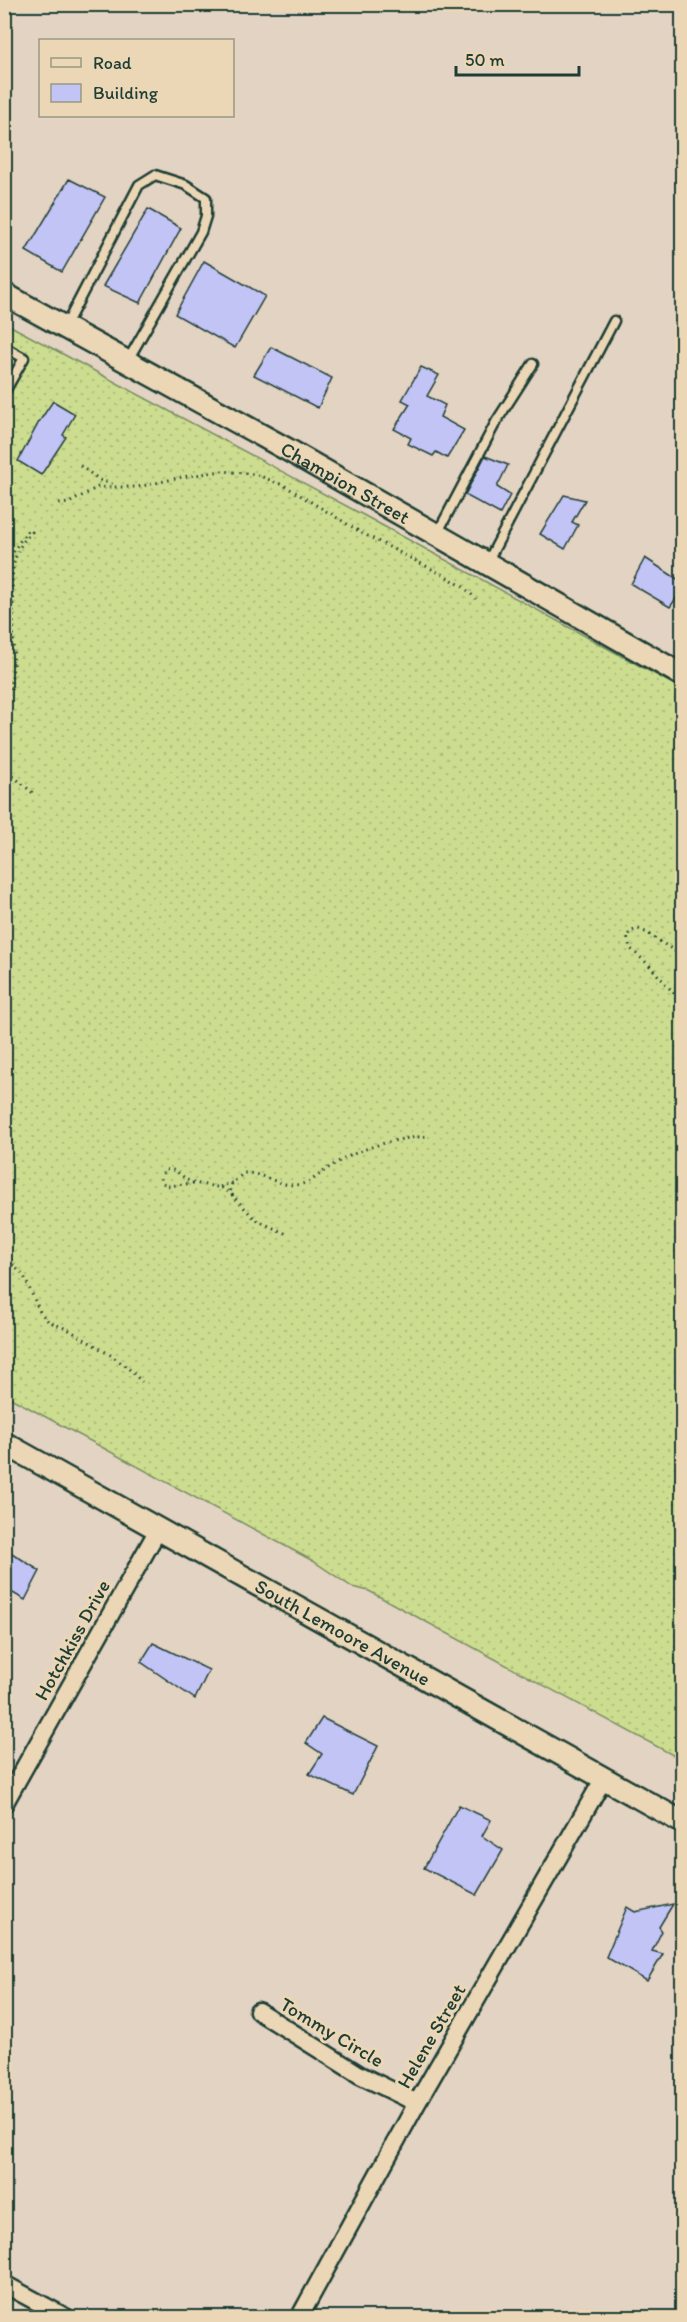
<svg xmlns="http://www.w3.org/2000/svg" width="687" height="2322" viewBox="0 0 687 2322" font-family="Itim,sans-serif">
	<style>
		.grass { fill: url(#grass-dots); stroke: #768d62; stroke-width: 1.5 }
		.building { fill: #c2c4f6; stroke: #1f3d34; stroke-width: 1.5 }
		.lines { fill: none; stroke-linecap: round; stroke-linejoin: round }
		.service-casing { stroke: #1f3d34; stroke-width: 13 }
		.minor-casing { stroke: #1f3d34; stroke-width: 21 }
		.tertiary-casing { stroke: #1f3d34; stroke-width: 26 }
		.path { stroke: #1f3d34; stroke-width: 3; stroke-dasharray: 1.5 4.5; stroke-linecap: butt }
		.service { stroke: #ebd7b5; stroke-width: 8 }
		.minor { stroke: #ebd7b5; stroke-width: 16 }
		.tertiary { stroke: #ebd7b5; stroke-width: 21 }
		.labels { text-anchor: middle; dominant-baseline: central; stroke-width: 6; stroke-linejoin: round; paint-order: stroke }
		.street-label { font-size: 20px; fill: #1f3d34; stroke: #ebd7b5 }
	</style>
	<defs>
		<pattern id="grass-dots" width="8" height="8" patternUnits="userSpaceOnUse" patternTransform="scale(1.5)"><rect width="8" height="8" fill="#cddd90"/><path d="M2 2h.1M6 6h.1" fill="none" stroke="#b0bf7d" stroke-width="1.8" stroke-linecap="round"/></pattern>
	</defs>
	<rect width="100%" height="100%" fill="#e3d3c2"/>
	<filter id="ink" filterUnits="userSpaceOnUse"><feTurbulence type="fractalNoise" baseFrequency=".0167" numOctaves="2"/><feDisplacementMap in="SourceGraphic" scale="12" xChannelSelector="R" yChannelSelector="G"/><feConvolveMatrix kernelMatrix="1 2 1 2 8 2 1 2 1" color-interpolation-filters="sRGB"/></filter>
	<g filter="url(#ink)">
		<path class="grass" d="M5 323 365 516 682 689V1760L369 1591 352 1587 313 1561 5 1395Z"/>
		<path class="building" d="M69 179 105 197 62 272 26 251Z
			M148 209 181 228 140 303 103 286Z
			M204 261 265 296 235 348 175 314Z
			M271 347 332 378 318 408 254 375Z
			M421 367 439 375 427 396 445 405 440 417 464 430 447 458 436 452 433 456 408 444 411 438 394 429 410 404 402 400Z
			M53 401 75 414 63 435 66 437 41 475 18 461 39 422Z
			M485 456 508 465 497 487 510 495 500 514 465 495Z
			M564 495 585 500 572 522 578 525 565 549 540 534Z
			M645 558 682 582V590L670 607 631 584Z
			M4 1548 40 1571 25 1600 4 1588Z
			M153 1643 209 1670 195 1699 141 1662Z
			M322 1718 378 1746 353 1795 309 1774 322 1754 306 1743Z
			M459 1805 491 1820 482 1836 503 1850 477 1895 424 1868Z
			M673 1904 659 1927 662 1931 652 1951 663 1954 647 1981 606 1957 627 1907 635 1912Z"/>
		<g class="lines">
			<defs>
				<path id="service" d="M65 327 139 185 155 175 186 185 206 198V216L201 232 128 360
					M4 347 24 358 4 393
					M437 534 496 422 533 364
					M487 563 614 321"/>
				<path id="minor" d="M4 1804 159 1528
					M258 2011 360 2075 417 2103
					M4 2284 67 2318
					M299 2318 417 2103 604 1778"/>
				<g id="tertiary">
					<path id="s1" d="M4 294 290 451 682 675"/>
					<path id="s2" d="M4 1443 682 1822"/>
				</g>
			</defs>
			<use href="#service" class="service-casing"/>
			<use href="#minor" class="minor-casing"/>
			<use href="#tertiary" class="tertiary-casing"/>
			<path class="path" d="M80 466 100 480 115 485
				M59 504 69 503 98 487H138L182 477 222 471 255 474 285 486 362 533 449 578 465 588 476 599
				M4 706C17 676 13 642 13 610 12 581 8 554 32 532L28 530C8 556 0 574 13 606
				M4 768 34 794
				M678 998 649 965 630 948 627 936 631 931 638 929 646 932 682 956
				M194 1183C182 1180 179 1167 165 1170L161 1177V1182L168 1186 194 1183 222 1188 230 1193 256 1220 289 1235
				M220 1187 233 1182
				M233 1196 230 1191 232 1183 244 1173C264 1172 281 1189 302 1184 313 1181 323 1171 333 1165 362 1147 396 1138 429 1136
				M4 1256 24 1276 40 1312 48 1321 69 1330 109 1354 127 1367 142 1382"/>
			<use href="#service" class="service"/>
			<use href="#minor" class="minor"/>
			<use href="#tertiary" class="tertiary"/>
		</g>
	</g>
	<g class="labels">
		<g class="street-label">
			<text stroke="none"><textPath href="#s1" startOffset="390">Champion Street</textPath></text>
			<text stroke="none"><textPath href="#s2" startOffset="388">South Lemoore Avenue</textPath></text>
			<text transform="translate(72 1640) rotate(-61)">Hotchkiss Drive</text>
			<text transform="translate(332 2032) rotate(31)">Tommy Circle</text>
			<text transform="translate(431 2036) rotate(-60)">Helene Street</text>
		</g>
	</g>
	<rect width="687" height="2322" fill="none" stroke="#ebd7b5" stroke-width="24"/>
	<rect x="12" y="12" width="663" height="2298" fill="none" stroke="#1f3d34" stroke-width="2" filter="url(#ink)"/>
	<rect x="39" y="39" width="195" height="78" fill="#ebd7b5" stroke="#999981" stroke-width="1.5"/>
	<rect x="51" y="58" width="30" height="9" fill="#ebd7b5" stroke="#999981" stroke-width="1.5"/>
	<text x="93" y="69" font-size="18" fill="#1f3d34">Road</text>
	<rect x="51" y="84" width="30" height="18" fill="#c2c4f6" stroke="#999981" stroke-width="1.5"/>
	<text x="93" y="99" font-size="18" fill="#1f3d34">Building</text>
	<path d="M456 66v9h123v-9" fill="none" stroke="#1f3d34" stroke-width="3"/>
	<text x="465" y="66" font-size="18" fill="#1f3d34" stroke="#ebd7b5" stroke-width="4.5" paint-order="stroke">50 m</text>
</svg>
